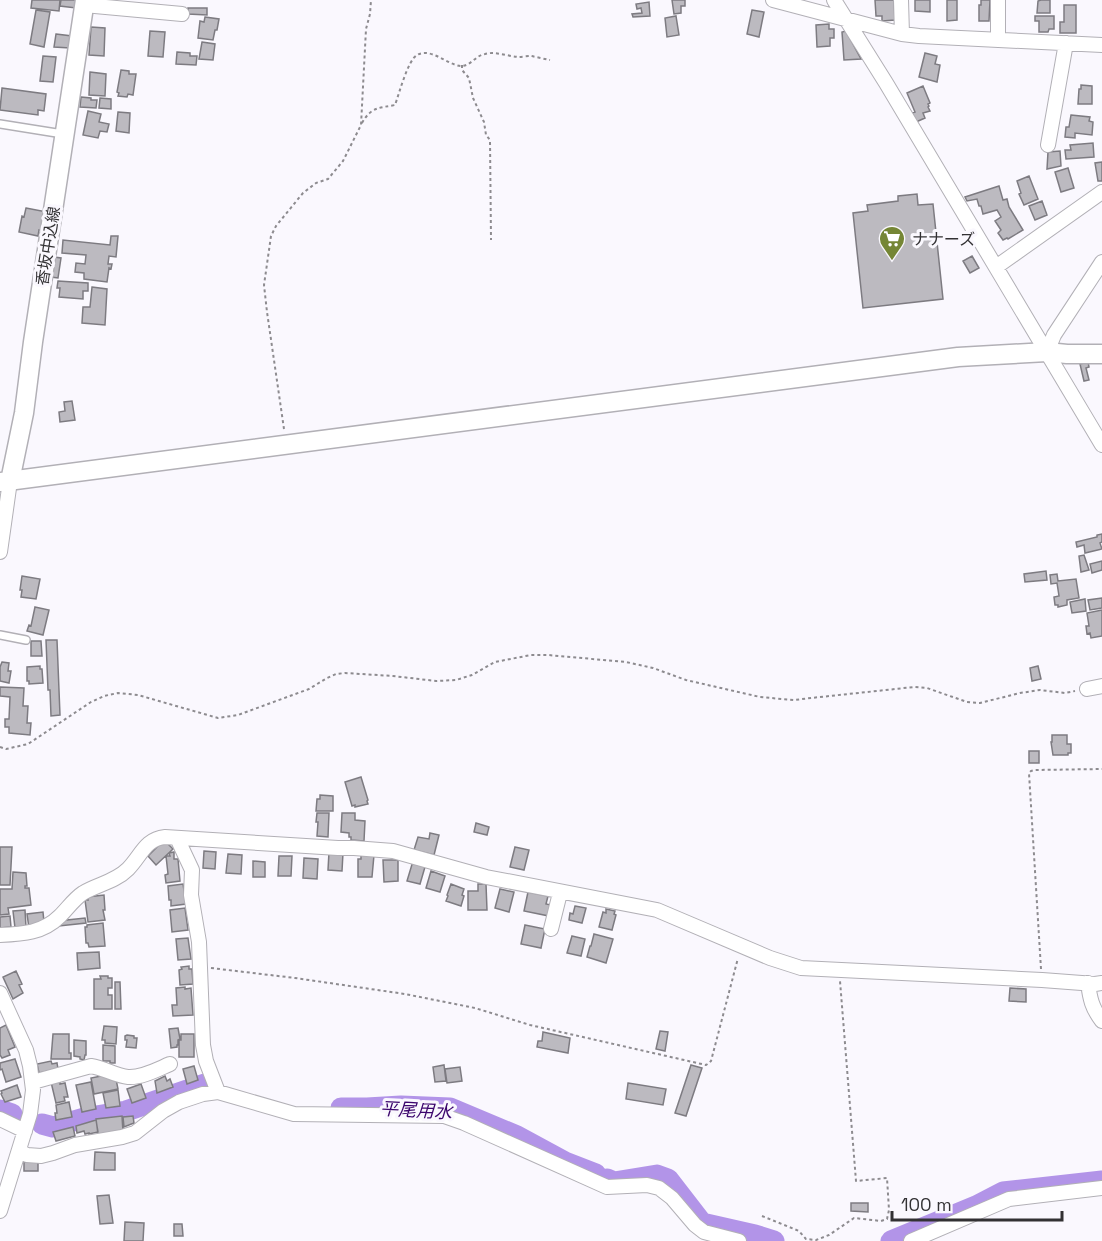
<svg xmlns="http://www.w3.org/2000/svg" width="1102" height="1241" viewBox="0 0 1102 1241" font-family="'Space Grotesk','Noto Sans JP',sans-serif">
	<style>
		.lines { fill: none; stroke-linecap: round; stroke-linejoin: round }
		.river { stroke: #b294e8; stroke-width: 21 }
		.building { fill: #bcbac0; stroke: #7d7b81; stroke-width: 1.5 }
		.lane-casing { stroke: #b2b0b6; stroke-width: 10 }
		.street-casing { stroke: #b2b0b6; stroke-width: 16 }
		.secondary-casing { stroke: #b2b0b6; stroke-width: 21 }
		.path { stroke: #8d8b8f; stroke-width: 2; stroke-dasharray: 3 3; stroke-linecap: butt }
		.lane { stroke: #fff; stroke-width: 7 }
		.street { stroke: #fff; stroke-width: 14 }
		.secondary { stroke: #fff; stroke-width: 18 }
		.labels { text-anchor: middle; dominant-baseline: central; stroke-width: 6; stroke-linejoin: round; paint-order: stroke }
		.poi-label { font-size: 16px; fill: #323133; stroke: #faf8fe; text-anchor: start }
		.street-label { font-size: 16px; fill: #323133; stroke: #faf8fe }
		.water-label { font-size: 18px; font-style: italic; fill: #3c066d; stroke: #faf8fe }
	</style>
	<rect width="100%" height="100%" fill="#faf8fe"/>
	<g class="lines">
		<path class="river" d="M341 1108H367L401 1106 450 1108 517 1136 565 1162 596 1174
			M0 1110 12 1114
			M42 1124 53 1127 84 1118 126 1111 205 1084
			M607 1179 614 1182 657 1175 668 1179 702 1223 755 1235 774 1241
			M891 1241 976 1206 1003 1192 1102 1181"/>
	</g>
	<path class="building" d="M32 0H60L59 11 31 8Z
		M61 0H77L76 8 60 6Z
		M672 0H685V6H681V13L674 14Z
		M875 0H894L895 20 882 21V16H876Z
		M915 0H930V12L915 11Z
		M947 0H957V20L947 21Z
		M981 0H990L989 21H979V5H981Z
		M1041 0H1050V13H1037L1038 1Z
		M649 2 650 16 633 17 632 14 642 13 641 8 637 9 636 4Z
		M1064 5H1076V33H1060V22H1064Z
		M188 8H207V15L188 14Z
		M36 10 50 12 44 47 30 44Z
		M752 10 764 12 759 37 747 34Z
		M676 16 679 35 667 37 665 18Z
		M1035 16H1054V29H1049L1048 32H1039V21H1035Z
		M205 17 219 19 217 30H215L213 40 198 38 200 21 204 22Z
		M829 24V29H834V38H830V46L817 47 816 25Z
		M91 27 105 28 104 56 89 55Z
		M150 31 165 32 163 57 148 56Z
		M846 31 861 59 844 60 842 32Z
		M56 34 72 36 70 48 54 47Z
		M202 42 215 44 213 60 199 59Z
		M177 52 190 53V56H197L196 65 176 64Z
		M925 53 937 56 935 64 940 65 937 82 919 77Z
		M43 56 56 57 53 82 40 81Z
		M121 70 129 71V74H136L133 95 128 94 127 97 118 96 119 93 117 92Z
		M90 72 106 74 105 96 89 95Z
		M1081 85 1092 86V104H1078L1079 89H1081Z
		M923 86 930 103 928 104 929 106 928 107 930 111 923 113 925 118 916 122 912 113 915 112 907 93Z
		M2 88 46 94 44 111 38 110V115L0 110Z
		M81 97 91 98V100H97L96 108 80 107Z
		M100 98 111 99V109L99 108Z
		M88 111 101 114 99 122 109 124 107 132 100 131 98 138 83 135Z
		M118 112 130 113 129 133 116 131Z
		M1071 115 1090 117 1089 121 1093 122 1092 135 1075 133V138L1065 137 1066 127H1069Z
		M1093 143 1094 157 1066 159 1065 150H1071L1070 145Z
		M1060 151 1061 166 1047 169 1048 152Z
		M1102 162V181H1098L1095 163Z
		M1068 168 1074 188 1061 192 1055 172Z
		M1029 176 1038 199 1024 205 1019 194 1021 193 1017 181Z
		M999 186 1003 200 1007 199 1009 207 1023 230 1008 239 1007 238 1003 240 998 233 1001 230 995 221 1001 217 997 210 983 214 981 206H979L977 199 967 201 965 197Z
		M917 194 918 205 933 204 943 299 863 308 853 213 868 211 867 205 898 201V196Z
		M1042 201 1047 215 1035 220 1029 206Z
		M26 208 47 212 44 231 39 230 38 236 19 232 22 216 24 217Z
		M111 236H118L116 257 109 256 108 264H112L111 269 109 268 107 282 84 279V273L75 272 76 263 85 264 86 255 62 253 63 240 110 245Z
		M972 256 979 268 970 273 963 261Z
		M54 257 61 258 58 278 51 277Z
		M58 281 88 283V291H83V299L59 297 60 288H57Z
		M92 287 107 289 105 325 82 323 83 307H90Z
		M1088 362 1089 367 1086 368 1089 380 1084 381 1080 364Z
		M72 401 75 420 60 422 59 412 65 411 64 402Z
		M1102 534V542L1100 543 1102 549 1085 553 1084 545 1077 547 1076 542 1097 537V535Z
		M1084 555 1089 570 1081 572 1079 556Z
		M1102 561V570L1092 573 1090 564Z
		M1046 571 1047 580 1025 582 1024 574Z
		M1057 574 1058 581 1076 579 1079 598 1067 600V605L1058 607V605H1055L1054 597 1059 596 1057 583 1051 584 1050 575Z
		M22 576 40 579 36 599 21 597 22 590H20Z
		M1102 598V608L1090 610 1088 600Z
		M1085 599 1086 611 1072 613 1070 602Z
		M35 607 49 610 43 635 27 631 29 625 31 626Z
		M1102 610V636L1091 638 1090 633 1087 634 1086 626H1089L1087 613Z
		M46 640H57L60 715 51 716 50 690H48Z
		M31 641H41L42 656H31Z
		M2 662 9 663 8 671H11L9 683 0 681V667Z
		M40 666V669H42L43 683 29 684V681H27V667Z
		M1038 666 1041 679 1032 681 1030 668Z
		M0 687 24 688 23 706H28L27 723H31L30 735 9 733V727H5V719H9L10 697 0 696Z
		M1052 735H1067V744H1071V753H1068V755H1053L1051 742H1052Z
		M1029 751H1039V763H1029Z
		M361 777 368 800 367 801 368 804 355 807V805L352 806 345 782Z
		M320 795 333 796V811H316L317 799H320Z
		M317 813H329L328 837 317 836 318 822H316Z
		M342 813H355V820L365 821 364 841 351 840V837H349V833L341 832Z
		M476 823 489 827 487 835 474 832Z
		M430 833 439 835 434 855 414 850 418 837 429 839Z
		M164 840 173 849 156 865 148 856Z
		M0 847H12L10 885H0Z
		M515 847 529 850 524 870 510 867Z
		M204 851 216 852 215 869 203 868Z
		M174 852V859H178L180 881 166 883 165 875 168 874 166 856H170L169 853Z
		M329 852 343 853 342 871 328 870Z
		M228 854 242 855 241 874 226 873Z
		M361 854 374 855 372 877H358V859H361Z
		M279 856H292L291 876H278Z
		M304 858 318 859 317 879 303 878Z
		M383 860H398V881L384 882Z
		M253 861 265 862V877H253Z
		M413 861 425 867 420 884 407 881Z
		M431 871 445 876 440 892 426 888Z
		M13 872 26 873 27 886H25V888H29L31 905 8 908 9 914 0 915V889H12Z
		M183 884 186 904 171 906V900H169L168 886Z
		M451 884 464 889 462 895 464 896 461 906 446 901 448 896 447 895Z
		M478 884H486L487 910H468V891H478Z
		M500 889 514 892 509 912 495 908Z
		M528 892 548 896 546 904 551 905 549 916 524 911Z
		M104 895 105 910H103L105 920 88 922 85 900H88L87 897Z
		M575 906 586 908 582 923 569 920 570 913 573 914Z
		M185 908 188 930 172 932 170 910Z
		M606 909 615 911 614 914 616 915 612 930 599 927 603 912 606 913Z
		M25 910 26 927 15 928 13 911Z
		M43 912 44 922 29 928 27 914Z
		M10 916 11 927 0 928V917Z
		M85 918 86 923 59 926 58 921Z
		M103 923 105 946 89 947 88 943H86L85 927H87V925Z
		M525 925 545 929 541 948 521 944Z
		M594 934 613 939 606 963 587 957 590 946H591Z
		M572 936 585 939 581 956 567 953Z
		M188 938 191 959 178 960 176 939Z
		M99 952 100 968 78 970 77 953Z
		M189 966V969H192L193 984 180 985 179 970 182 969 181 967Z
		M16 971 22 984 19 985 23 993 13 999 3 977Z
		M100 976H108V978H112V988H108V995H112V1009H94V979H101Z
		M115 982H120L121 1009H115Z
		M185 987V989L191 988 193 1015 173 1016 172 1005H177L176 988Z
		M1010 988 1026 989V1002L1009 1001Z
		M6 1025 15 1047 8 1050 10 1055 2 1058 0 1055V1028Z
		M104 1026 117 1027 116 1044 105 1043V1040H102Z
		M178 1028 180 1039 178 1040V1045H177V1047L171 1048 169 1029Z
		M660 1031 668 1032 665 1051 656 1049Z
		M543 1032 570 1038 568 1053 537 1047 538 1041H542Z
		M53 1034H69V1053H71V1059H51Z
		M181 1034H194V1057H179V1040H181Z
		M127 1035 134 1036V1038H137L136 1048 126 1047 127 1040H125V1036Z
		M74 1040 86 1041V1055H85L84 1060 80 1059V1057L74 1056Z
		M103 1045 115 1046V1063H110V1061H103Z
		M15 1059 21 1077 6 1082 2 1069 0 1070V1063Z
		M51 1061 52 1064 57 1063 58 1069 39 1073 37 1064Z
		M444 1065 446 1081 435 1082 433 1067Z
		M691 1065 702 1068 686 1116 675 1113Z
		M194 1066 198 1080 187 1084 183 1069Z
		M460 1067 462 1081 447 1083 445 1069Z
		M106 1075 116 1079 118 1089 94 1094 91 1078Z
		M165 1076 167 1081 170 1079 173 1087 157 1093 155 1081Z
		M60 1080V1084L65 1083 68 1097H64L65 1101 56 1103 51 1082Z
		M91 1082 96 1109 82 1112 76 1085Z
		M628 1083 666 1089 663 1105 626 1099Z
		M141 1084 146 1098 132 1103 127 1089Z
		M17 1085 21 1097 5 1102 1 1094 2 1093 1 1091Z
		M118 1090 120 1106 106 1108 103 1093Z
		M69 1102 72 1117 56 1120 55 1113H57L56 1105Z
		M122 1116 123 1132 98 1134 96 1119Z
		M133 1116 134 1123 124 1127 123 1117Z
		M96 1120 98 1132 89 1134V1133L85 1134 84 1131 77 1133 76 1126Z
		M73 1127 75 1136 56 1141 53 1132Z
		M95 1152 115 1153V1170H94Z
		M24 1162H38V1171H24Z
		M109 1195 113 1223 100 1224 97 1196Z
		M851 1203H868V1212L851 1211Z
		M125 1222 144 1223 143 1241H124Z
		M174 1224H182L183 1236H174Z"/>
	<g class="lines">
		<defs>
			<path id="lane" d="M0 124 63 134
				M0 635 26 640"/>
			<path id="street" d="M773 0 902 34 919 36 1102 45
				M834 0 886 83 1102 445
				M901 0 902 34
				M84 5 182 14
				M998 40V0
				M1048 145 1066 43
				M996 267 1102 192
				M1047 352 1054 335 1102 262
				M0 552 10 481
				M1087 689 1102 686
				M177 838 192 870 191 895 199 942 203 1045 206 1061 218 1092
				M551 929 560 893
				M0 935C23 934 43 933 60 916 68 908 74 899 83 893 98 884 115 882 128 869 141 856 145 839 165 837L338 848H354L393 851 486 877 657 910 770 958 801 968 1042 980 1095 984 1102 983
				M1088 983C1090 999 1092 1008 1102 1021
				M0 993 26 1050 30 1066 33 1090 30 1114 0 1211
				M33 1082 91 1066C104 1068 116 1076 128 1077 142 1078 158 1069 170 1064
				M0 1119 25 1131
				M19 1151 27 1155 41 1156 53 1153 75 1145 122 1137 135 1133 163 1111 179 1102 203 1094 218 1092 294 1114 444 1116 464 1123 607 1187 647 1185 659 1188 672 1198 695 1225 704 1232 739 1241
				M911 1241 1009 1199 1102 1188"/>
			<path id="secondary" d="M10 481 24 413 33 342 85 0
				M0 482 958 357 1047 352 1067 354H1102"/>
		</defs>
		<use href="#lane" class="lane-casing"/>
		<use href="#street" class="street-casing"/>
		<use href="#secondary" class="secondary-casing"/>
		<path class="path" d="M462 65V70L469 78 473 98 484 122 486 135 490 140 491 240
			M362 123C371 107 379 108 395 105 399 94 408 60 417 55 431 47 447 65 461 66 471 66 476 55 485 54 495 51 507 56 518 57 522 57 527 56 531 56 537 57 544 59 550 60
			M284 429 267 312 264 285 271 236 276 226 303 193 316 183 328 179 343 161 361 125 366 29 370 14 371 0
			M0 747 6 749 28 744 91 702 104 696 118 693 138 695 218 718 238 715 309 689 327 678 336 674 345 673 393 676 436 681 456 680 472 675 495 662 531 655H548L626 662 653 668 686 680 760 697 782 699 794 700 811 698 914 687 927 688 967 702 980 703 1020 693 1040 690 1065 693 1075 691
			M211 968 295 978 405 994 475 1008 530 1025 706 1065 709 1063 711 1061 738 958
			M1041 969 1029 773 1031 771 1035 770 1102 769
			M762 1216 799 1231 806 1239 816 1240 829 1235 854 1218 881 1221 887 1219 889 1210 887 1178 856 1181 840 981"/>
		<use href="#lane" class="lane"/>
		<use href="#street" class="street"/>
		<use href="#secondary" class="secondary"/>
	</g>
	<defs>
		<symbol id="supermarket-pin" viewBox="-11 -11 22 30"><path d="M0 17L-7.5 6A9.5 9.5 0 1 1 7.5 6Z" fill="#758635" stroke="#faf8fe"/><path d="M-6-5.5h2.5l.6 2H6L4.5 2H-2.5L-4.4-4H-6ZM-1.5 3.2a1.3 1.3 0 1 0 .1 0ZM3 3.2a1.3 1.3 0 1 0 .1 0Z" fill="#fff"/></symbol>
	</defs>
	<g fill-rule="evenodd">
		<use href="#supermarket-pin" x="877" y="224" width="30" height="40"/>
	</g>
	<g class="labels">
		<g class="poi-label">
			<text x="912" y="239">ナナーズ</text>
		</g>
		<g class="street-label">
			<text transform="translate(48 246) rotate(-81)">香坂中込線</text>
		</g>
		<g class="water-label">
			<text transform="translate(416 1110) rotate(3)">平尾用水</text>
		</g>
	</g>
	<path d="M892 1211v9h170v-9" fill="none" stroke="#323133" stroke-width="3"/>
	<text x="901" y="1211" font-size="18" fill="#323133" stroke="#faf8fe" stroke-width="4.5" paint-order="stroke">100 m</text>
</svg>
